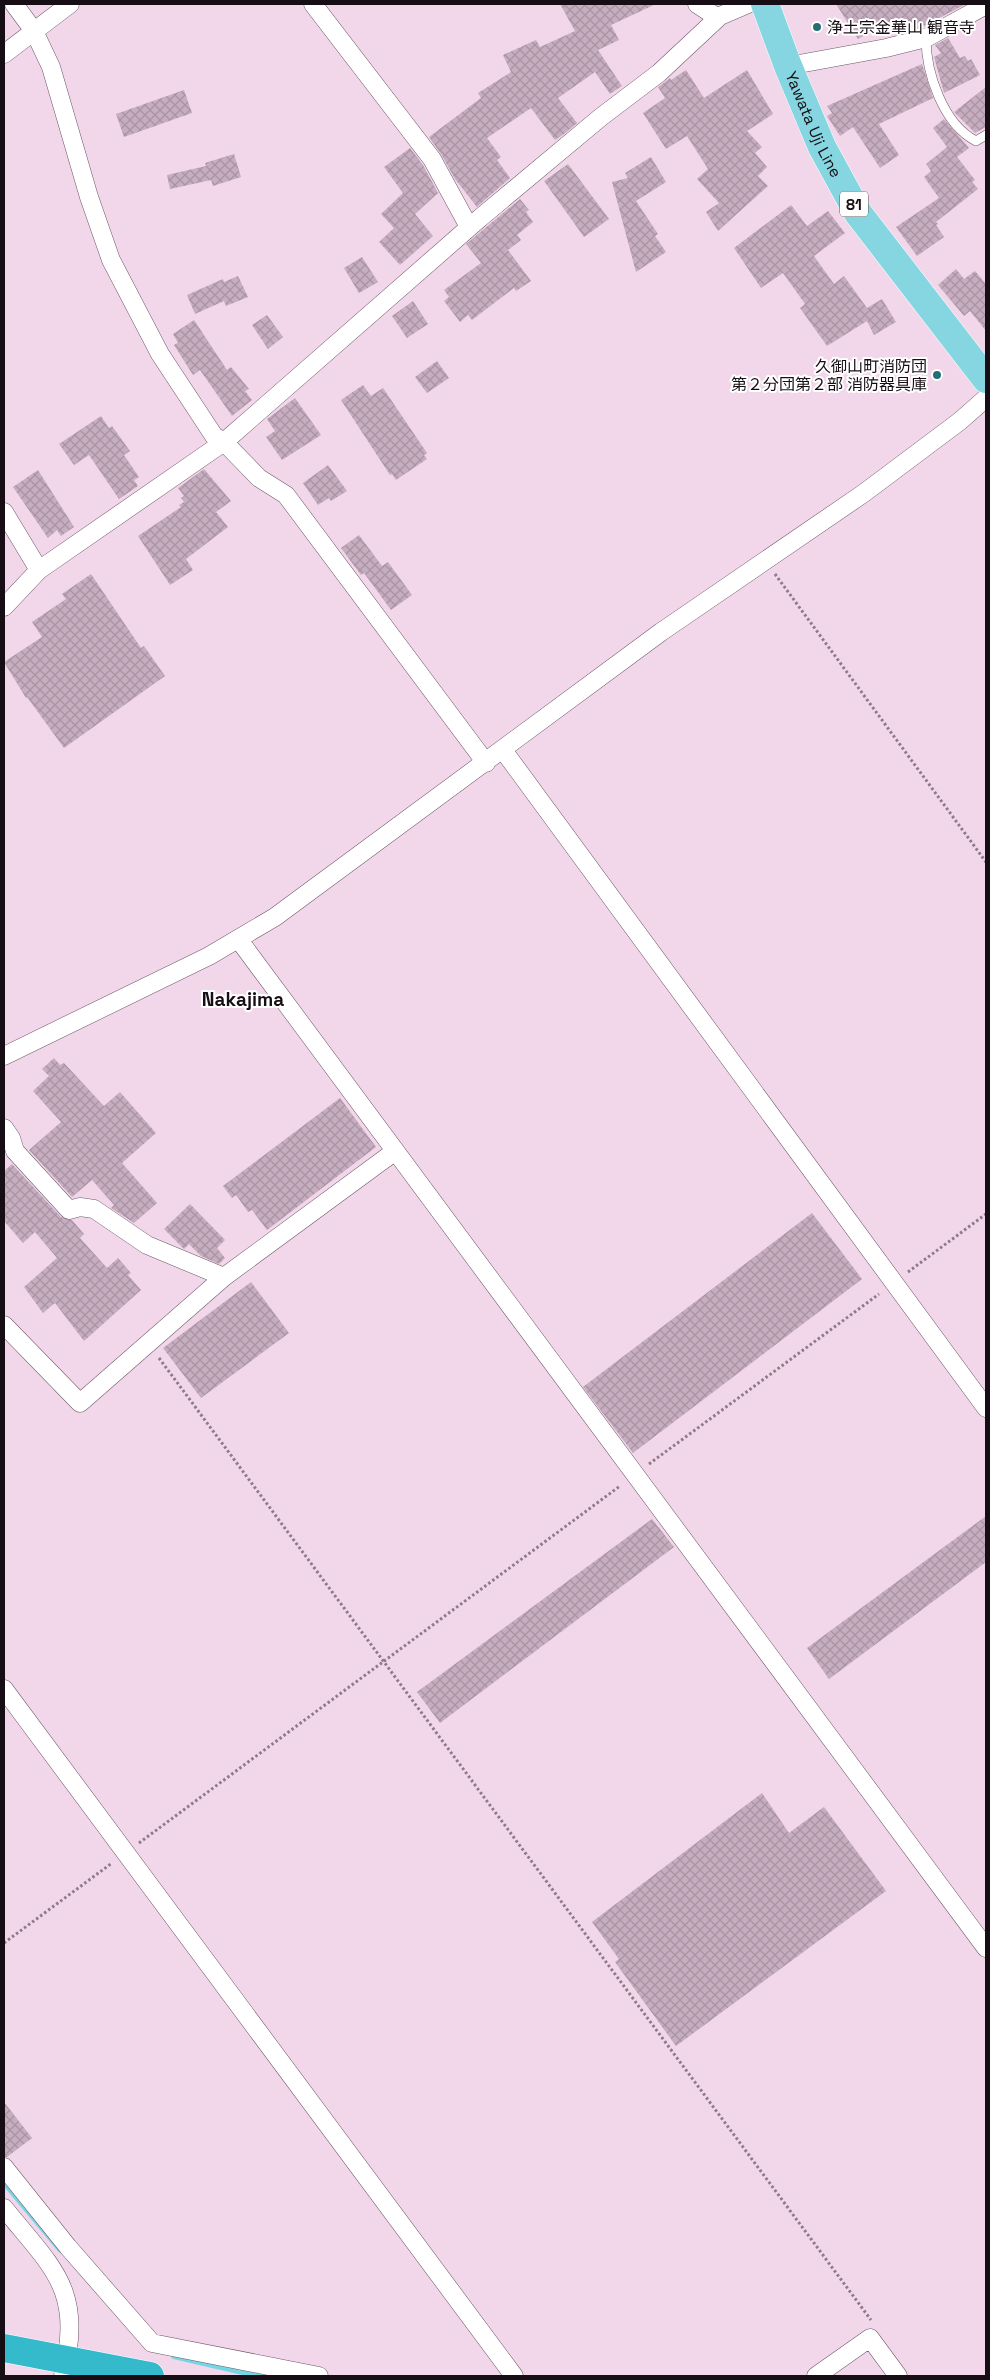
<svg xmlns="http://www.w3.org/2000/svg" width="990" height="2380" viewBox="0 0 990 2380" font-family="'Space Grotesk','Noto Sans JP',sans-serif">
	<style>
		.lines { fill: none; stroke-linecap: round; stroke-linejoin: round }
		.stream { stroke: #74d6e4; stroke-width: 6 }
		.building { fill: url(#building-cross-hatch) }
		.lane-casing { stroke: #6e5769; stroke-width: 10 }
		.street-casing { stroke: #6e5769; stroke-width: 19 }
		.primary-casing { stroke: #fff; stroke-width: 29 }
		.highway-casing { stroke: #fff; stroke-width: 29 }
		.path { stroke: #8d7b88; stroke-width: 3; stroke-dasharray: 2.5 2.5; stroke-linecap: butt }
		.lane { stroke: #fff; stroke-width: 9 }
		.street { stroke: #fff; stroke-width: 18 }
		.primary { stroke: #85d6e0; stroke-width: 28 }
		.highway { stroke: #34bacb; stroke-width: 28 }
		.poi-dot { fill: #256e78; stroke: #fff; stroke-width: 2 }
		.labels { text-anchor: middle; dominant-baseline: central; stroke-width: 4; stroke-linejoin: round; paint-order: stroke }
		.shield { fill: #fff; stroke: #5c565a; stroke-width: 1 }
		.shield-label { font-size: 15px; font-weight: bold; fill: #160e14 }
		.poi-label { font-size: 16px; fill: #160e14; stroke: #fff; text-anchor: start }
		.street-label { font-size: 16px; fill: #160e14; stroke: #fff }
		.quarter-label { font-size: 19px; font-weight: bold; fill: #160e14; stroke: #fff }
	</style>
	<defs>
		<pattern id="building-cross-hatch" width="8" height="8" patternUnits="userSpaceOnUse" patternTransform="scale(1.25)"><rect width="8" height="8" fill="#c6adc0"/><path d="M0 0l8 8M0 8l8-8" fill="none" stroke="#a994a4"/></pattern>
	</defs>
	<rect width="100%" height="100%" fill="#f2d7eb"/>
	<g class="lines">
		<path class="stream" d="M4 2182 60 2249
			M174 2356 260 2376"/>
	</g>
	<path class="building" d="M560 4H656L611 25 619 40 598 50 622 86 610 94 595 72 558 98 577 123 564 134 555 140 531 108 487 138 501 157 497 160 510 178 477 207 455 179 441 154 429 137 481 98 478 93 511 72 503 55 536 40 540 47 575 31Z
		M836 4H966L918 29 911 31 904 22 881 36 877 28 858 39Z
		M948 38 960 58 965 56 968 61 971 59 980 75 944 93 934 57 941 53 935 45Z
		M922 64 933 98 879 124 899 155 880 168 853 127 840 136 827 116 832 113 827 106Z
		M686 70 704 98 747 70 773 114 747 131 762 147 755 153 767 167 758 176 768 186 718 231 706 212 719 203 697 179 708 169 687 136 666 149 643 113 665 98 658 87 670 78 671 80Z
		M986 87V127L975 133 954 112Z
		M184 90 192 113 124 137 116 114Z
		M944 119 969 148 957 157 975 180 972 182 978 189 936 222 938 224 936 225 944 237 917 256 896 227 939 198 924 177 931 171 926 164 947 147 933 128Z
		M410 148 423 165 438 193 415 214 433 236 400 265 379 242 394 228 381 214 403 193 384 167Z
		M234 154 241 177 213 186 211 180 170 189 167 175 206 166 205 163Z
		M651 157 666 182 636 201 658 234 655 236 666 252 636 272 612 182 628 178 625 173Z
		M568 164 609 219 584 237 544 181Z
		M520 199 529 210 526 212 533 222 517 235 521 240 508 250 531 281 516 291 514 288 472 320 468 315 460 322 444 301 449 297 444 290 481 263 466 244Z
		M791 205 807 226 828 211 845 233 814 256 834 284 844 276 867 308 882 299 896 322 874 335 867 321 827 346 800 308 805 304 783 273 761 288 734 248Z
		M362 257 378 282 359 293 344 268Z
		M956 269 964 279 975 271 986 284V331L970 311 964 316 938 285Z
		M238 276 248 297 226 306 224 301 195 314 187 295 223 279 224 282Z
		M413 301 428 324 407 338 392 316Z
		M267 315 283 337 268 349 252 325Z
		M194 320 227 370 231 367 249 389 245 391 252 400 232 416 200 370 193 375 174 345 178 343 173 334Z
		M437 361 449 378 427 393 415 377Z
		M363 385 371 396 383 388 427 453 424 455 427 459 396 480 392 474 390 475 341 400Z
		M295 398 321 435 282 460 266 437 275 431 267 419Z
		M101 416 109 428 112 426 130 451 124 455 139 477 134 480 138 486 119 499 89 455 74 465 59 444Z
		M328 465 347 491 331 501 329 498 318 505 303 483Z
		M204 469 231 501 216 512 228 527 186 559 193 570 170 585 138 536 181 507 179 505 184 502 181 498 184 496 178 488Z
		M38 470 74 527 61 536 57 530 48 538 13 487Z
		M359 535 382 566 388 562 412 595 391 610 364 573 361 575 341 548Z
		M91 574 141 648 144 646 165 676 64 748 27 697 26 698 4 662 42 637 32 622 66 599 62 594Z
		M54 1058 60 1065 64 1063 104 1106 120 1092 156 1133 122 1163 157 1203 134 1223 111 1208 114 1205 92 1180 72 1197 29 1150 61 1122 33 1091 49 1076 42 1069Z
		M340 1098 376 1147 267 1230 252 1210 248 1212 236 1195 232 1198 223 1186Z
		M12 1164 61 1217 72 1220 84 1234 80 1238 107 1268 118 1258 131 1273 128 1275 141 1290 84 1341 55 1303 43 1313 24 1287 57 1258 35 1232 23 1243 4 1221V1171Z
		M190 1204 225 1240 217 1248 225 1258 219 1264 201 1256 189 1244 184 1249 164 1229Z
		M812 1213 862 1279 633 1453 583 1387Z
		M251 1282 289 1333 201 1398 163 1348Z
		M986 1516V1562L829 1679 807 1648Z
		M652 1519 674 1547 440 1723 417 1692Z
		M762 1793 789 1833 824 1807 886 1891 676 2046 615 1962 619 1959 592 1922Z
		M4 2102 32 2138 7 2157H4Z"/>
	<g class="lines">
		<defs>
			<path id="lane" d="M926 38C926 73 943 124 976 141L986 135"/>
			<path id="street" d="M14 4 34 31 51 67 89 197 111 260 160 354 214 436 224 442 259 478 286 495 486 763
				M313 4 432 159 469 227
				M697 4 718 18
				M4 54 70 4
				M788 66 886 48 926 38 986 5
				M4 512 39 570
				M4 607 39 570 224 442 480 218 601 117 659 73 720 16 748 4
				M503 750 986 1408
				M239 940 986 1948
				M4 1056 209 956 275 917 661 632 864 493 960 421 986 398
				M4 1128 11 1138 15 1151 69 1210 80 1207 94 1209 147 1245 224 1277 80 1403 4 1325
				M224 1277 394 1152
				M4 1689 514 2376
				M4 2167 68 2247 152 2343 319 2376
				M4 2208C55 2271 83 2289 63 2376
				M816 2376 870 2338 898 2376"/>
			<g id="primary">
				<path id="s1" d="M765 4 788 66 822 147 858 213 986 379"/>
			</g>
			<path id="highway" d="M4 2348 150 2376"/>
		</defs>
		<use href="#lane" class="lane-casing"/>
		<use href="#street" class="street-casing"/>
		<use href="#primary" class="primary-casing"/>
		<use href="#highway" class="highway-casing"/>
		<path class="path" d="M775 574 986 862
			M908 1272 986 1214
			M159 1358 871 2320
			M649 1464 879 1294
			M139 1843 620 1486
			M4 1943 112 1863"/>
		<use href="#lane" class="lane"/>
		<use href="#street" class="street"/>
		<use href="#primary" class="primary"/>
		<use href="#highway" class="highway"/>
	</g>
	<g class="poi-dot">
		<circle cx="817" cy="27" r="5"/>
		<circle cx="937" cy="375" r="5"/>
	</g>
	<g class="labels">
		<rect class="shield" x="840" y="191.5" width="28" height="25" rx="4"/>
		<g class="shield-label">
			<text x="854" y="204">81</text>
		</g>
		<g class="poi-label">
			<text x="827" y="27">浄土宗金華山 観音寺</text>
			<text x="927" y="366" text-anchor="end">久御山町消防団<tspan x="927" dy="18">第２分団第２部 消防器具庫</tspan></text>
		</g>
		<g class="street-label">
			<text stroke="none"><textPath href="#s1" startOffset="130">Yawata Uji Line</textPath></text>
		</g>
		<g class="quarter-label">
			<text x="243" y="999">Nakajima</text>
		</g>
	</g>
	<rect width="990" height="2380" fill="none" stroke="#160e14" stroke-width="10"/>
</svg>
